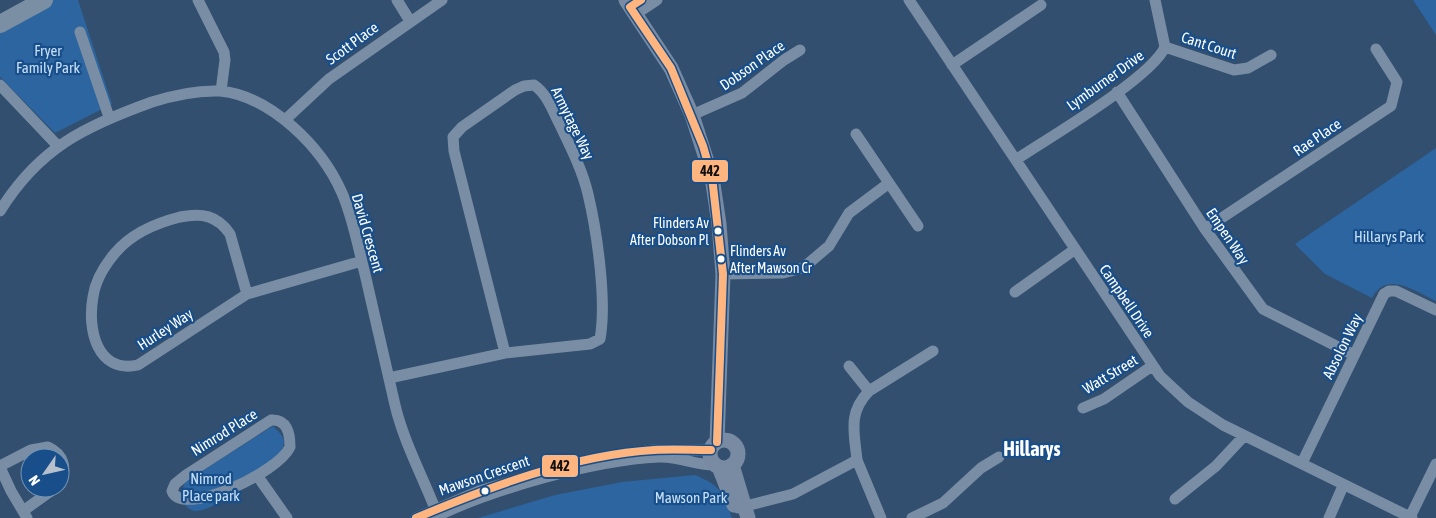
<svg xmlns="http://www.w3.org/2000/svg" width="1436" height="518" viewBox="0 0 1436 518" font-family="'Asap Condensed',sans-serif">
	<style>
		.green { fill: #2c659f }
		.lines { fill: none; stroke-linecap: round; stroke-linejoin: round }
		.minor { stroke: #798ea4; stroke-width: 11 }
		.major { stroke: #788ba2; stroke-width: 15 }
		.highway { stroke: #7a8fa3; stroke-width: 18 }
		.bus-1-casing { stroke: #184e89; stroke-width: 11 }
		.bus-1 { stroke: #ffb580; stroke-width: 8 }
		.bus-dot { fill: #fff; stroke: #184e89; stroke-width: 2 }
		.labels { text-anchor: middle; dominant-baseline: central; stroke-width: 4.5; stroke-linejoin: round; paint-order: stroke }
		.bus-label { font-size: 14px; fill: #fff; stroke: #184e89; text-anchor: end }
		.street-label { font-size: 15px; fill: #fff; stroke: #184e89 }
		.park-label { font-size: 15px; fill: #c6e0fa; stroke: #184e89 }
		.district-label { font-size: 20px; font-weight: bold; fill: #fff; stroke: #184e89 }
		.line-badge { stroke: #184e89; stroke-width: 2 }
		.pale-badge-label { font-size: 14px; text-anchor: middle; font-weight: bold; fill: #111 }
	</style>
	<rect width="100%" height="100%" fill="#324f6f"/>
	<path class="green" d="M53 0H78L112 104 55 133 0 77V28Z
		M1413 0H1436V35Z
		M1436 148V301C1415 291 1386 270 1372 298L1325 274 1295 244Z
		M273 426C277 431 284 435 284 442 284 462 215 513 195 511 187 510 182 502 180 495L185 482Z
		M695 475C721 486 723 492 732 518H478L555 495 622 482Z"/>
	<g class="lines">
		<path class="minor" d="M198 0 224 52 225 60 221 91
			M397 0 410 21
			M909 0 1160 376 1188 402 1223 425 1412 518
			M630 7 641 0
			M636 14 657 0
			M80 32 109 117
			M1165 47 1234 70 1248 68 1271 55
			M952 65 1041 5
			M0 85 57 145
			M1117 92 1205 229 1263 309 1354 355
			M692 115 742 93 784 60 800 50
			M286 119 329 79 442 0
			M856 134 918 226
			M1017 159C1050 137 1151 78 1165 47L1155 0
			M0 211C39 148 85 126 152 102 174 95 196 90 220 91 271 96 322 147 342 193 353 218 358 247 365 274 375 317 385 361 395 405 404 443 424 479 438 516
			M1205 229 1391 106 1397 82 1376 49
			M723 274 783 273 803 268 829 246 849 213 889 183
			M1015 292 1074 250
			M247 294 230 234C217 215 202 213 180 217 156 223 131 234 115 253 105 265 95 282 93 297 87 329 97 374 138 365L247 294 362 261
			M849 366 869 391
			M389 378 505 353 590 344 600 339C607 301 597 232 588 194 582 169 570 146 559 123 552 109 547 94 534 85L524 86 515 90 462 127 453 137 454 151 505 353
			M1083 408 1104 399 1152 366
			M271 420C287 419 290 433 290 447 278 473 182 518 172 491L175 484 186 475Z
			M857 460 881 518
			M1302 463 1384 294 1389 291H1396L1436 310
			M0 466 31 450 48 447C63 454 68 468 60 482
			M0 467 11 491 27 518
			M261 481 287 518
			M1175 499 1216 466 1244 436
			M738 508 793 494 857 460C854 431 848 413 869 391L933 351
			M23 511 55 488
			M1410 517 1436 464
			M416 518 479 491 542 472 599 458 653 450H711
			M433 518C492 489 594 460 659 457 679 456 697 466 716 465
			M912 518 943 503 981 468 999 457
			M1329 518 1343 486"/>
		<path class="major" d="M626 0 671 68 692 115 712 177 719 224 723 274 717 442
			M710 454a14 14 0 1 1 28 0a14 14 0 1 1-28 0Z
			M732 465 748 518
			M719 467 734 505"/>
		<path class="highway" d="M0 24 44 0"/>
		<defs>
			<path id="bus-1" d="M641 0 630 7 671 68 703 146 712 177 723 274 717 442
				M416 518C489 487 573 455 654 450 673 449 692 450 711 450"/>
		</defs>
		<use href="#bus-1" class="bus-1-casing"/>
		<use href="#bus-1" class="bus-1"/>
	</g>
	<g class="bus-dot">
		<circle cx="718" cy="231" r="4.5"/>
		<circle cx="721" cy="259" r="4.5"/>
		<circle cx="485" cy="491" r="4.5"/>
	</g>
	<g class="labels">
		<g class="bus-label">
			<text x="709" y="223">Flinders Av<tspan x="709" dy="17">After Dobson Pl</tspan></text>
			<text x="730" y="251" text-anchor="start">Flinders Av<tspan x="730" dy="17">After Mawson Cr</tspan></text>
		</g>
		<g class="street-label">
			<text transform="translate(352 43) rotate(-36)">Scott Place</text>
			<text transform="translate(1209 45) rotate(18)">Cant Court</text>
			<text transform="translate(752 65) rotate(-35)">Dobson Place</text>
			<text transform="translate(1105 80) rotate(-36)">Lymburner Drive</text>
			<text transform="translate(573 123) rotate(64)">Armytage Way</text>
			<text transform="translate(1317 137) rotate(-34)">Rae Place</text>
			<text transform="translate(368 233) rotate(74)">David Crescent</text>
			<text transform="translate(1228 236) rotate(56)">Empen Way</text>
			<text transform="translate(1127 301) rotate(56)">Campbell Drive</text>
			<text transform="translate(165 329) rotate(-33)">Hurley Way</text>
			<text transform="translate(1342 346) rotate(-64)">Absolon Way</text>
			<text transform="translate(1110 374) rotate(-31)">Watt Street</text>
			<text transform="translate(224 432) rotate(-32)">Nimrod Place</text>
			<text transform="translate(484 475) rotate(-19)">Mawson Crescent</text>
		</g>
		<g class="park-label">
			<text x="48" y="50">Fryer<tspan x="48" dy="17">Family Park</tspan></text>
			<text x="1389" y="236">Hillarys Park</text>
			<text x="211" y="478">Nimrod<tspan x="211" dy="17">Place park</tspan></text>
			<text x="691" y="497">Mawson Park</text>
		</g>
		<g class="district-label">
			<text x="1032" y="448">Hillarys</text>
		</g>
	</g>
	<g class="line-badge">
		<rect x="691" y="159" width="38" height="24" rx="5" fill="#ffb580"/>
		<rect x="541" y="454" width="38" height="24" rx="5" fill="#ffb580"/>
	</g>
	<g class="pale-badge-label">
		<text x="710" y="176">442</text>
		<text x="560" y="471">442</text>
	</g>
	<g transform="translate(45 473) rotate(236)"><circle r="24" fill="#184e89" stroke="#7495b8"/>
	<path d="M0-4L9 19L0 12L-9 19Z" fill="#b7c1cd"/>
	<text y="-8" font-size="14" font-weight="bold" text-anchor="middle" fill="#ffffff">N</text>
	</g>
</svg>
